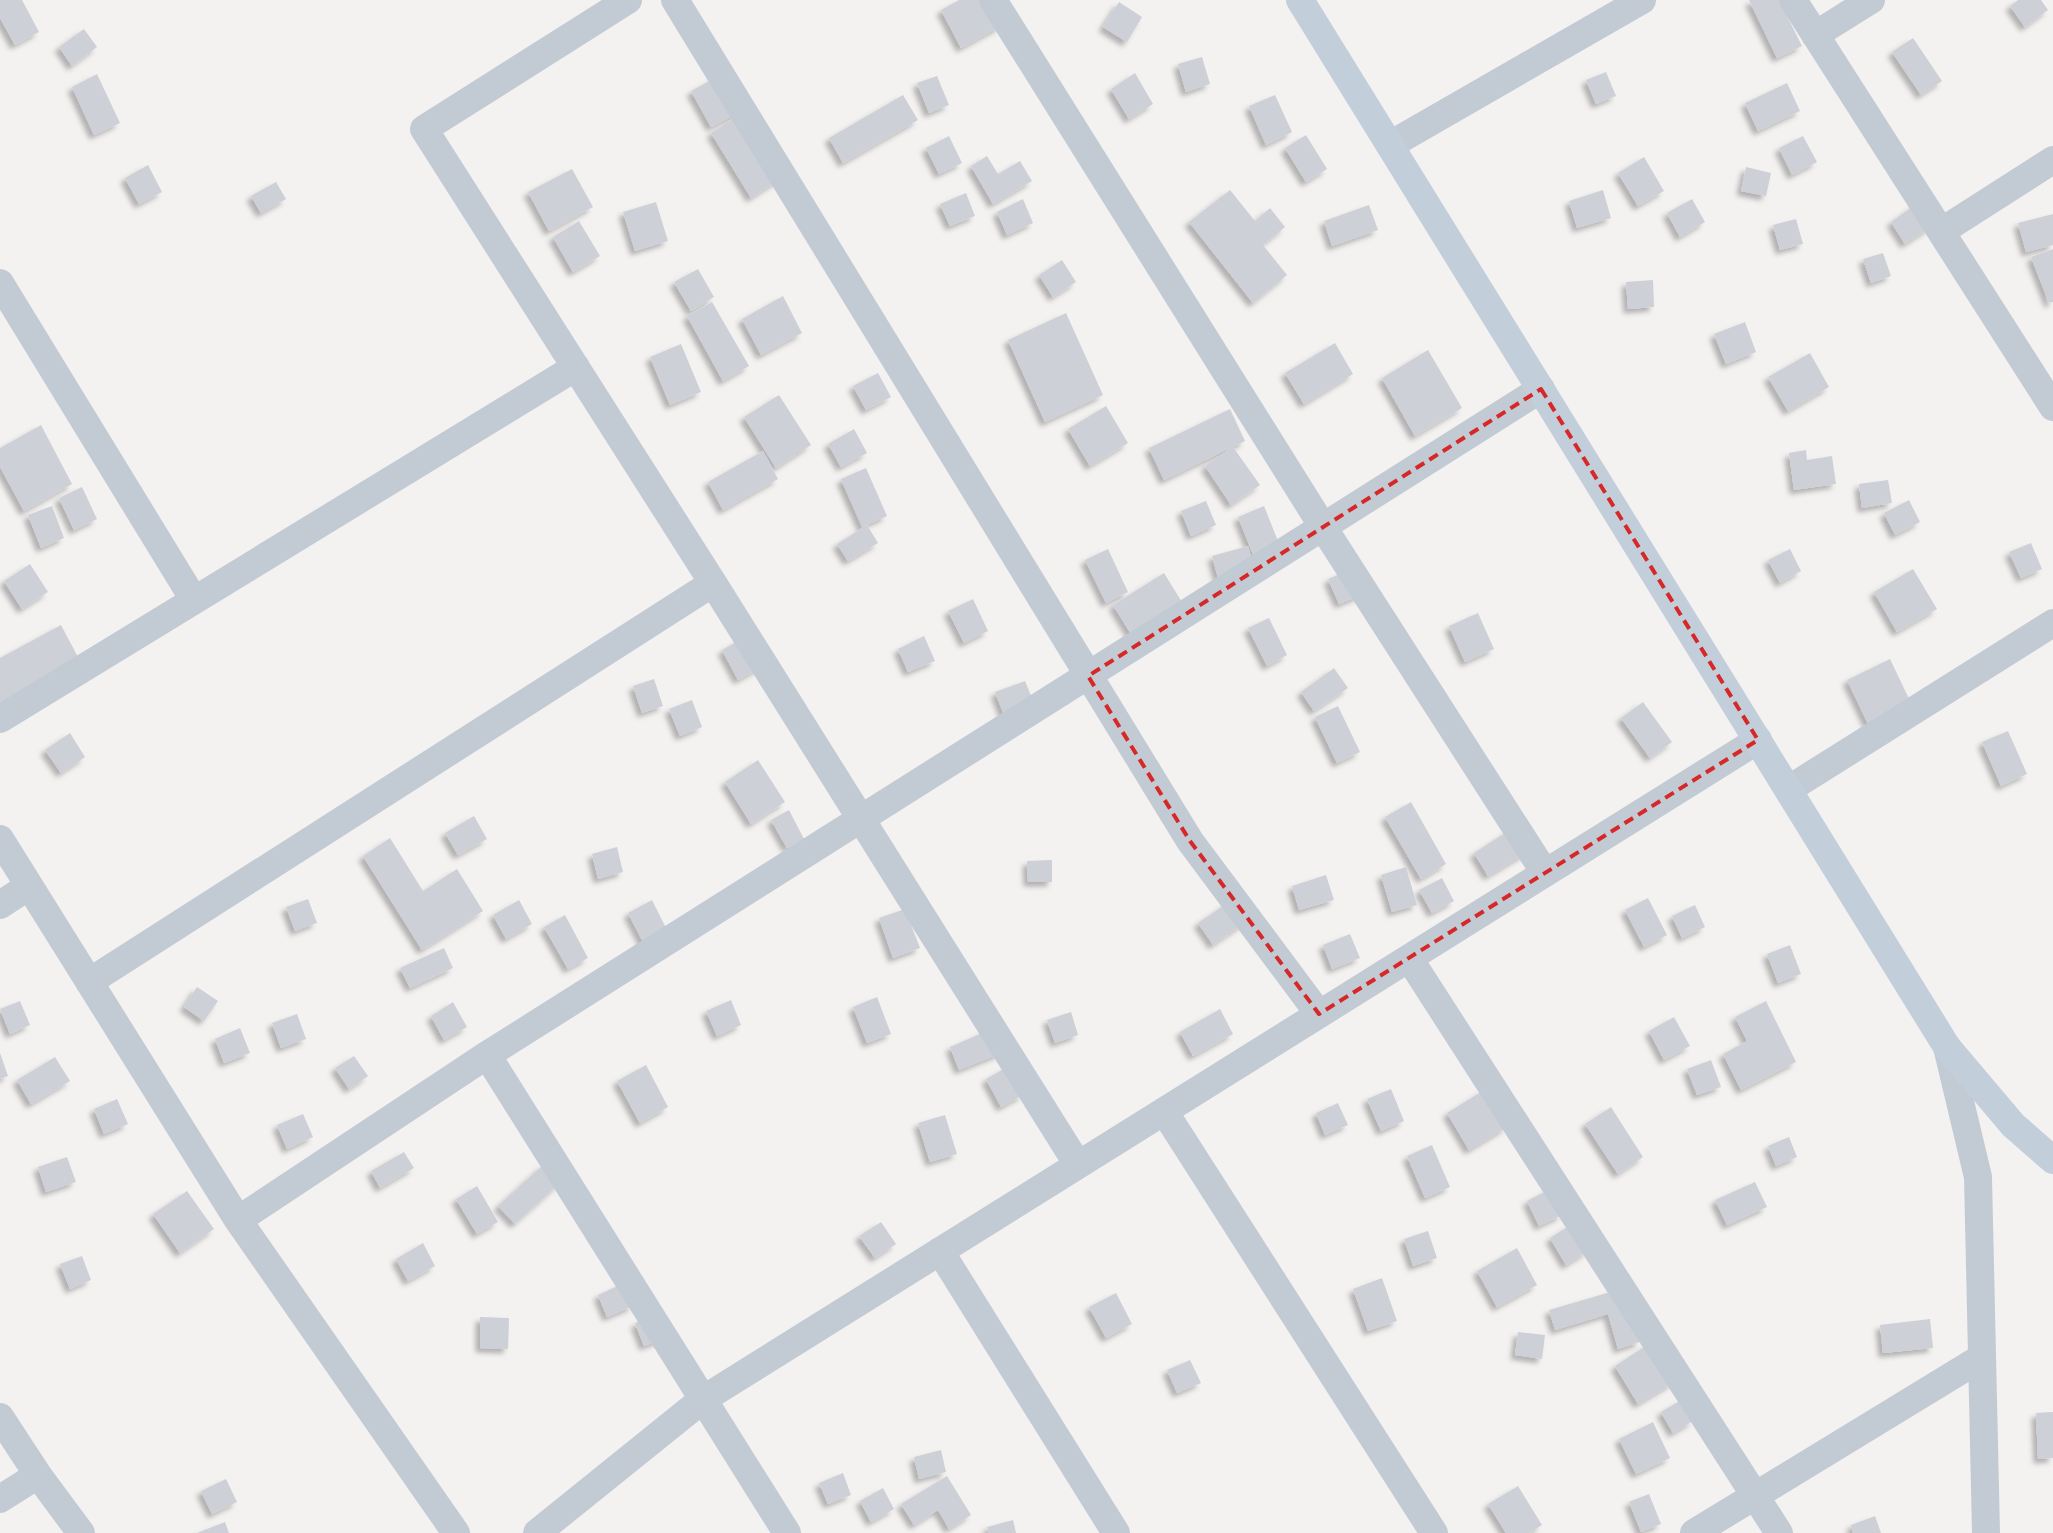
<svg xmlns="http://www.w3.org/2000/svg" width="2053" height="1533" viewBox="0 0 2053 1533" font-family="'Sofia Sans Condensed',sans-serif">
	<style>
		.building { fill: #cdd0d6; filter: url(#shadow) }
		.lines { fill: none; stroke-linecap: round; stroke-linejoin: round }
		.street { stroke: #c2cbd4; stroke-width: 28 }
		.secondary { stroke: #c3cedb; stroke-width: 28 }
		.marked { fill: none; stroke: #d62828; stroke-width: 4; stroke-dasharray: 10 6; stroke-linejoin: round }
	</style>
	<defs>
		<filter id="shadow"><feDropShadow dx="-4.5" dy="4.5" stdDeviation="2.5" flood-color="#0004"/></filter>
	</defs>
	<rect width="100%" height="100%" fill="#f4f1f1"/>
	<path class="building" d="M0 0H22L39 32 15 45 0 18Z
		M959 0H988L1001 26 961 48 941 10Z
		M1749 0H1779L1802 46 1777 58Z
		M2018 0H2041L2048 10 2025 27 2010 6Z
		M1119 2 1142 17 1127 42 1103 27Z
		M84 29 97 47 72 66 59 47Z
		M1913 38 1942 81 1921 95 1892 52Z
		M1202 57 1210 84 1186 92 1178 64Z
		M1606 72 1616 96 1596 104 1586 80Z
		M724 73 743 110 711 127 691 91Z
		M1135 73 1153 104 1129 119 1111 89Z
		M97 74 120 123 94 135 72 87Z
		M937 76 949 105 929 113 917 83Z
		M1787 83 1800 111 1758 131 1745 103Z
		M903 95 918 120 843 163 829 138Z
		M1275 95 1292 132 1266 145 1249 106Z
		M745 111 786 175 751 198 711 133Z
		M1306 135 1327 169 1306 182 1285 148Z
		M949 136 962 163 939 174 926 148Z
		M1803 136 1817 162 1792 175 1779 148Z
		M987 156 998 174 1020 161 1032 181 993 204 971 166Z
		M1644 157 1664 191 1638 206 1618 173Z
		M148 165 162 192 139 204 125 178Z
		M1746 167 1771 173 1766 196 1741 191Z
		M572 169 593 207 549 231 528 192Z
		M276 182 286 199 261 213 251 196Z
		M1230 190 1255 221 1270 208 1285 227 1263 245 1287 275 1253 303 1189 222Z
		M1603 190 1611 218 1577 228 1569 201Z
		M966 193 975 216 950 226 940 204Z
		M1023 199 1033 223 1007 235 997 212Z
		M1692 199 1705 222 1680 237 1667 213Z
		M656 202 668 241 635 251 623 212Z
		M1916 204 1931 227 1905 244 1891 222Z
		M1369 205 1378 230 1332 246 1324 221Z
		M2053 214V245L2026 252 2018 223Z
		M1796 219 1803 244 1780 250 1773 225Z
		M579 221 600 256 573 272 553 237Z
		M2053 249V302L2049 303 2031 257Z
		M1883 253 1891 276 1871 283 1863 259Z
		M1062 260 1076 282 1053 297 1039 275Z
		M698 269 714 297 691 311 674 282Z
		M1653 280 1654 307 1628 309 1626 282Z
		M783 296 802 333 761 355 742 319Z
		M712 302 749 366 723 381 687 316Z
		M1066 313 1103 395 1045 422 1008 340Z
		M1745 322 1756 352 1726 364 1714 334Z
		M1335 343 1353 374 1304 404 1285 373Z
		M681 344 701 392 670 405 650 357Z
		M1428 350 1462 408 1415 436 1382 378Z
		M1810 353 1829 387 1788 411 1768 377Z
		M878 373 891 397 866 410 853 386Z
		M779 395 811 445 776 468 744 417Z
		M1106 406 1128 443 1090 466 1068 429Z
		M1230 409 1245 441 1233 447 1260 485 1231 505 1205 466 1232 447 1164 480 1149 448Z
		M41 425 72 484 24 511 0 467V448Z
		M854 429 867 453 841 467 828 444Z
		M1806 450 1807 460 1832 456 1836 484 1794 490 1789 453Z
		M763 451 778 479 723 510 708 482Z
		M866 468 887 516 862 527 841 479Z
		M1888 480 1892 503 1862 508 1859 484Z
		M82 487 97 519 74 530 59 498Z
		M1909 500 1920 522 1895 535 1884 513Z
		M1206 501 1216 525 1191 536 1181 511Z
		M52 506 64 538 41 548 28 515Z
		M1264 506 1280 546 1254 557 1238 517Z
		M867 525 878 543 848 561 837 544Z
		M2031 543 2042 569 2021 578 2009 552Z
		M1248 546 1254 568 1218 578 1212 556Z
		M1108 549 1128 592 1106 603 1085 560Z
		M1790 549 1801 571 1780 583 1768 560Z
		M30 564 48 592 22 609 4 581Z
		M1913 569 1937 609 1897 632 1874 592Z
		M1349 570 1361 595 1339 604 1328 579Z
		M1164 573 1185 607 1134 639 1113 605Z
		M973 599 988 631 964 643 948 611Z
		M1478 613 1494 649 1465 662 1449 626Z
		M1269 618 1287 655 1267 666 1248 628Z
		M61 625 79 659 0 703V658Z
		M747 636 763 666 738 680 722 650Z
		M924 636 935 661 908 672 898 649Z
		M1890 659 1911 703 1868 724 1847 680Z
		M1334 668 1348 688 1314 711 1301 692Z
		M654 679 663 706 642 713 633 686Z
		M1025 681 1034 703 1004 715 995 692Z
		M692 700 702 727 680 736 669 709Z
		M1643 702 1672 742 1650 758 1621 718Z
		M1338 706 1360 752 1337 763 1315 717Z
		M2008 731 2027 774 2001 786 1982 742Z
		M70 733 85 757 61 773 45 750Z
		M758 760 785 802 751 824 725 782Z
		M1411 802 1446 864 1421 879 1385 817Z
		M789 810 804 839 787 848 771 820Z
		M474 816 487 839 458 855 445 833Z
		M1511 829 1526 853 1488 876 1474 853Z
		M390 838 423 891 457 869 483 911 422 950 363 856Z
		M617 847 623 872 598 879 592 854Z
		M1052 860V882H1028L1027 861Z
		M1406 867 1417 905 1392 912 1381 875Z
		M1326 875 1334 900 1299 910 1292 886Z
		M1442 878 1454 901 1432 913 1419 890Z
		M1236 897 1250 919 1213 945 1198 923Z
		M1648 898 1667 935 1644 947 1625 910Z
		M308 899 317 923 295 931 286 907Z
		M519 900 532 924 506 939 493 915Z
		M652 900 668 932 644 944 628 913Z
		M1695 905 1705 927 1682 938 1672 916Z
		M905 909 920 948 893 958 879 918Z
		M565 915 588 958 568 969 544 927Z
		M1350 934 1360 958 1332 969 1323 945Z
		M1790 945 1801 974 1778 983 1767 954Z
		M444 948 453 968 410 988 400 968Z
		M197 987 218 1001 204 1021 184 1007Z
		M877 997 891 1034 867 1043 853 1007Z
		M731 1000 741 1025 717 1036 706 1011Z
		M20 1001 30 1025 10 1034 0 1009Z
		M1766 1001 1796 1062 1741 1090 1723 1054 1747 1041 1735 1017Z
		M453 1002 467 1027 444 1040 431 1016Z
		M1220 1009 1233 1034 1193 1056 1180 1032Z
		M1071 1012 1078 1035 1055 1043 1047 1020Z
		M297 1014 306 1039 281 1048 272 1023Z
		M1674 1017 1690 1046 1664 1060 1649 1031Z
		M240 1028 250 1053 224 1063 215 1039Z
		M991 1029 1001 1053 959 1070 950 1047Z
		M0 1053 8 1076 0 1079Z
		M354 1056 368 1076 349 1089 335 1068Z
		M55 1057 70 1081 31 1104 17 1080Z
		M1711 1060 1721 1087 1697 1095 1687 1069Z
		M646 1065 668 1107 640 1123 617 1081Z
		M1007 1067 1023 1095 1001 1107 986 1079Z
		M1391 1089 1404 1121 1381 1131 1367 1099Z
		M1484 1090 1507 1127 1469 1150 1447 1113Z
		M117 1099 128 1124 104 1134 94 1109Z
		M1338 1103 1348 1125 1325 1135 1316 1113Z
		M1611 1107 1643 1157 1618 1174 1585 1124Z
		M303 1114 313 1137 287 1149 277 1125Z
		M945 1115 957 1154 930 1162 918 1123Z
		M1789 1137 1797 1157 1776 1166 1768 1146Z
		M1432 1145 1450 1187 1425 1198 1407 1156Z
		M404 1152 414 1168 380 1188 371 1171Z
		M67 1157 76 1182 46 1192 38 1167Z
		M544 1164 560 1183 515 1224 498 1206Z
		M1755 1182 1767 1207 1727 1225 1715 1200Z
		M477 1186 498 1222 477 1234 456 1199Z
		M1550 1189 1562 1215 1539 1226 1527 1201Z
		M187 1191 214 1229 180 1253 153 1214Z
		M881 1222 896 1244 875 1258 859 1236Z
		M1572 1224 1588 1251 1566 1265 1550 1238Z
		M1428 1231 1437 1258 1413 1266 1404 1239Z
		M423 1243 435 1266 408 1281 396 1259Z
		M1517 1248 1537 1285 1497 1307 1477 1271Z
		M82 1256 91 1280 70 1289 60 1264Z
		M1382 1278 1397 1321 1368 1331 1353 1289Z
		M624 1283 633 1306 607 1317 598 1295Z
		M1624 1288 1640 1342 1618 1349 1608 1314 1555 1330 1549 1310Z
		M1116 1293 1132 1324 1106 1338 1089 1307Z
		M660 1314 668 1337 644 1346 635 1323Z
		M480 1317 509 1318 508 1349 480 1348Z
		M1930 1319 1933 1348 1883 1353 1880 1325Z
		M1518 1332 1545 1335 1542 1359 1515 1355Z
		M1650 1343 1674 1382 1638 1404 1615 1366Z
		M1190 1360 1201 1383 1177 1393 1167 1370Z
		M1681 1400 1693 1421 1673 1433 1661 1412Z
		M2053 1412V1458L2038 1459 2036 1413Z
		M1653 1422 1670 1458 1636 1474 1619 1439Z
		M941 1450 946 1472 919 1479 914 1457Z
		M843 1473 851 1495 828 1504 819 1483Z
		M947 1476 971 1515 949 1529 938 1510 914 1525 901 1504Z
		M226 1479 237 1502 212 1514 201 1491Z
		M1518 1486 1542 1525 1529 1533H1506L1488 1504Z
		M883 1488 894 1509 871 1522 860 1501Z
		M1649 1494 1661 1524 1641 1532 1629 1502Z
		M1875 1516 1881 1533H1853L1851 1525Z
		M1013 1520 1016 1533H989L987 1527Z
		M225 1522 229 1533H197Z"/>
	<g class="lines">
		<path class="street" d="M628 0 424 129 713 583 1078 1165
			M675 0 1190 841 1319 1014
			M993 0 1323 527 1545 873
			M1793 0 2053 407
			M1815 35 1871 0
			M1390 145 1642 0
			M1942 231 2053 160
			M0 283 194 600
			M0 719 576 367
			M1789 789 2053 623
			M0 839 238 1220 456 1533
			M0 905 29 886
			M1409 958 1779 1533
			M89 982 713 583
			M1947 1047 1978 1177 1986 1533
			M487 1055 787 1533
			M1164 1111 1434 1533
			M238 1220 487 1055 1541 389
			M940 1251 1116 1533
			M0 1417 38 1475 81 1533
			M0 1499 38 1475
			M537 1533 702 1400 1758 740
			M1694 1533 1981 1358"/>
		<path class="secondary" d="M1300 0 1947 1047 2013 1125 2053 1160"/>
	</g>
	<path class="marked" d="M1541 389 1758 740 1319 1014 1190 841 1088 676Z"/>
</svg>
